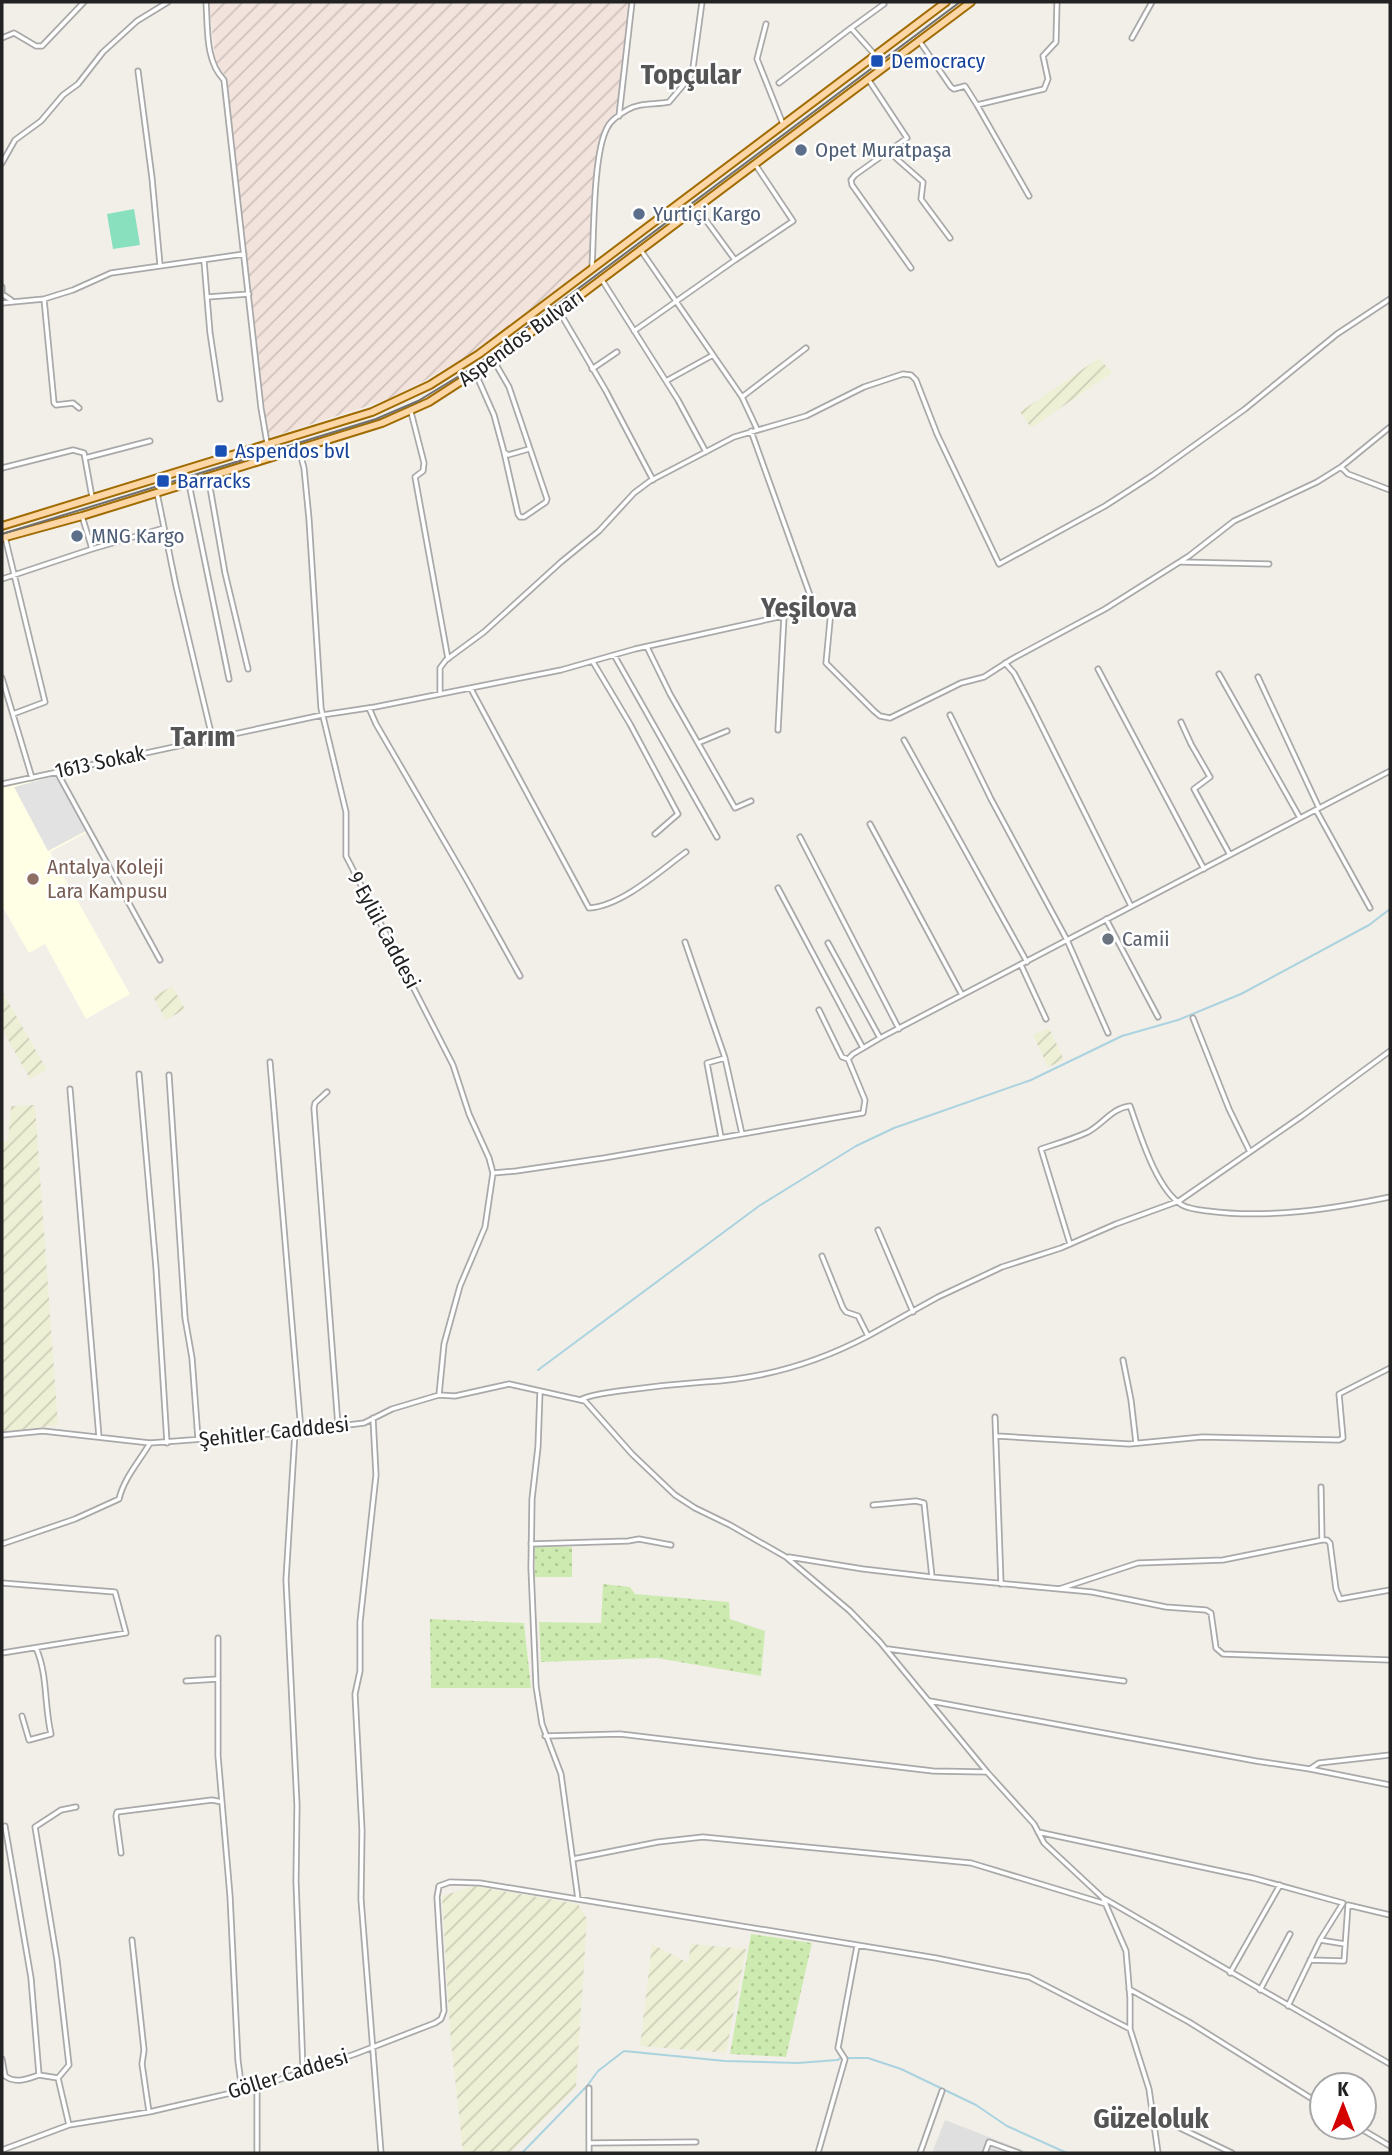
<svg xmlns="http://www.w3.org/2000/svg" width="1392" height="2155" viewBox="0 0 1392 2155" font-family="'Fira Sans Condensed',sans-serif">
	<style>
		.residential { fill: #e0dfdf }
		.education { fill: #ffffe5 }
		.military { fill: url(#military-furrows) }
		.farmland { fill: url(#farmland-furrows) }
		.grass { fill: url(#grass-dots) }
		.pitch { fill: #88e0be }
		.parking { fill: #e2e2e2 }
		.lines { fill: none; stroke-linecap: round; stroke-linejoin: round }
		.stream { stroke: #aad3df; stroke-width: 2 }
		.minor-casing { stroke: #a9a9a9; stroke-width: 7 }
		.primary-casing { stroke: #a06b00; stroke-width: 10 }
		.minor { stroke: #fff; stroke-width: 3.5 }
		.primary { stroke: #fcd6a4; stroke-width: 6 }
		.tram { stroke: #707070; stroke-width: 2 }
		.transit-dot { fill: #1a4fb4; stroke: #fff; stroke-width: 2.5 }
		.service-dot { fill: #5c6f8a; stroke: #fff; stroke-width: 2.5 }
		.education-dot { fill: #8d6e63; stroke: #fff; stroke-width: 2.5 }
		.worship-dot { fill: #6b7280; stroke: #fff; stroke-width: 2.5 }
		.labels { text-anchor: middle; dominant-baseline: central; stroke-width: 5; stroke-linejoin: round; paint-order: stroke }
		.transit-label { font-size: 21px; fill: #164399; stroke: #fff; text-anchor: start }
		.service-label { font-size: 21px; fill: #4e5e75; stroke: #fff; text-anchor: start }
		.street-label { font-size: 21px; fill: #222; stroke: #fff }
		.education-label { font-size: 21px; fill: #785e54; stroke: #fff; text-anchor: start }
		.worship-label { font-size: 21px; fill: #5b616d; stroke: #fff; text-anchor: start }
		.district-label { font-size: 28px; font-weight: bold; fill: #555; stroke: #fff }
	</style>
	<defs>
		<pattern id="military-furrows" width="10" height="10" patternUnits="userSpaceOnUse" patternTransform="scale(1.75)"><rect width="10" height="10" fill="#f3e3dd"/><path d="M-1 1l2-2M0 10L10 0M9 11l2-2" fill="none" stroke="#d0c2bd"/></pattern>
		<pattern id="farmland-furrows" width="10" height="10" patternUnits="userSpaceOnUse" patternTransform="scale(1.75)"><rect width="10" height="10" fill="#eef0d5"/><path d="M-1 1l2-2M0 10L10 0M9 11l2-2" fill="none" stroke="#ccceb7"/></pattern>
		<pattern id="grass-dots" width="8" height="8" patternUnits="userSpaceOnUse" patternTransform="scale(1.75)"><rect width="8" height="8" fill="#cdebb0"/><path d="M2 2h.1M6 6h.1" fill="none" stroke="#b0c997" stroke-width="1.8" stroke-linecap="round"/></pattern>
	</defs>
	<rect width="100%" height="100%" fill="#f2efe9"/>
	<path class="residential" d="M945 2120 1030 2153H932Z"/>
	<path class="education" d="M56 775 89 831 50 852 130 994 86 1019 45 944 29 953 2 906V788Z"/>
	<path class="military" d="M209 2H630L616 115 606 122 597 153 590 264 465 358 422 382 386 400 268 438 226 76 216 67Z"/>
	<path class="farmland" d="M1099 358 1112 373 1031 428 1020 412Z
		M172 986 185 1009 166 1020 153 997Z
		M2 991 47 1070 30 1079 2 1029Z
		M1049 1028 1064 1060 1048 1067 1033 1035Z
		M35 1105 58 1425 2 1432V1142L8 1141 11 1106Z
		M474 1886 578 1904 587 1919 576 2087 510 2153H463L450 2032 442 1896Z
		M652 1944 688 1963 691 1944 746 1949 726 2053 640 2046Z"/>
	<path class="grass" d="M535 1547H572V1577H535Z
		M603 1584 630 1587 635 1594 729 1602 730 1619 765 1631 761 1676 657 1658 541 1662 539 1622 601 1623Z
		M430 1619 524 1623 531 1688H431Z
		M751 1934 812 1943 786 2057 730 2054Z"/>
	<path class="pitch" d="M134 209 140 245 113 249 107 214Z"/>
	<path class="parking" d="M55 776 88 830 48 851 14 787Z"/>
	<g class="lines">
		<path class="stream" d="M538 1370 759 1206 856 1146 894 1128 1031 1080 1122 1036 1178 1020 1241 994 1369 925 1390 909
			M846 2058H868L901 2069 976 2105 1007 2126 1067 2153
			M522 2153 587 2086 598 2071 624 2051 725 2061 798 2063 837 2060 841 2058"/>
		<defs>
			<path id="minor" d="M206 2C208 28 205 61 224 80L261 408 267 443
				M766 24 757 59 783 124
				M2 38 14 33 36 46H42L84 2
				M1132 38 1152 2
				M920 42 951 87 954 89 965 86 977 105 1044 89 1048 79 1043 56 1056 42 1057 2
				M875 55 851 28 884 4 883 2
				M138 71 152 178 160 265
				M868 79 907 138 855 175 851 180 852 185 911 268
				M779 83 851 28
				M977 105 1029 196
				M619 116 632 2
				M889 152 923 182 921 199 950 238
				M2 163 15 140 41 121 63 95 78 84 103 52 137 21 168 2
				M640 249 742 397 757 429
				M735 260 793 221 755 164
				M204 261 210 333 220 399
				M592 267C594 234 593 154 607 128 610 121 620 114 627 110 641 102 654 105 669 102L690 77 693 68 702 2
				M602 280 678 400 706 452
				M2 287V294L11 300
				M207 297 249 294
				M44 299 73 290 111 273 244 254
				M2 303 44 299 54 403 56 405 73 403 79 408
				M559 311 606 391 653 480
				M634 331 735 260 697 208
				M494 361 509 387 547 499 546 502 524 517H520L518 514 504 452
				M592 369 617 352
				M475 372 494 415 504 452 508 455 529 449
				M666 381 713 355
				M742 397 806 348
				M411 412 424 463 423 471 415 477 448 659
				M299 449 304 468 309 519 321 708 346 812V856L453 1065 469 1114 489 1158 493 1173 485 1227 460 1286 444 1344 439 1395
				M85 458 150 441
				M1341 467 1348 474 1390 490
				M2 468 73 450 84 453 92 497
				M208 476 225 573 248 669
				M189 484 229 679
				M157 493 176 586 212 737
				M5 537 45 702 13 714
				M92 549 164 528
				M1181 562 1269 564
				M2 579 92 549 82 516
				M815 609 831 610 826 663 874 711 880 716 890 718 961 683 984 677 1012 659 1105 609 1189 556 1234 521 1317 482 1341 467 1390 427
				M647 647 670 694 735 808 751 801
				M614 655 717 837
				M593 662 630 724 678 814 655 834
				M1005 663 1014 673 1032 707 1131 906
				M1098 669 1204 869
				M1219 674 1300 818
				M1258 677 1319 808
				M2 678 32 778
				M471 689 589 908C622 906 661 870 686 852
				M440 694V668L446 660 484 632 561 562 599 531 634 493 650 481 734 437 806 416 864 387 903 374 911 375 916 380 937 434 999 564 1105 506 1153 475 1245 409 1337 334 1390 299
				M369 708 376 724 465 877 520 976
				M950 715 991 799 1067 940 1108 1033
				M1181 722 1191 744 1210 777 1194 789 1230 855
				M778 730 784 616
				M904 740 1027 962
				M698 743 727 731
				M57 772 160 960
				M2 784 322 715 375 707 561 670 635 649 815 609 751 431
				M1316 810 1370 908
				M870 824 962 995
				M800 837 899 1029
				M778 888 863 1048
				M1106 919 1158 1017
				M685 942 725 1058 742 1134
				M828 943 880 1038
				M1021 965 1046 1019
				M1193 1018 1229 1109 1250 1152
				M848 1059 853 1054 880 1038 1390 771
				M270 1062 301 1431
				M139 1074 156 1268 167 1443
				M169 1075 185 1318 192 1358 198 1439
				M70 1089 99 1437
				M327 1092 315 1103 314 1108 338 1426
				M721 1137 707 1063 725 1058
				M493 1173 516 1171 604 1158 863 1113 865 1100 848 1059 842 1057 839 1051 819 1010
				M878 1230 913 1312
				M1070 1244 1041 1149C1056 1144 1073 1139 1088 1132 1103 1124 1112 1108 1130 1106 1140 1134 1156 1189 1182 1205 1189 1209 1200 1210 1208 1211 1268 1219 1332 1209 1390 1197
				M822 1256 843 1308 846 1312 858 1316 868 1336 938 1297 1002 1267 1061 1248 1116 1224 1179 1201 1302 1116 1390 1051
				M1123 1360 1131 1400 1136 1443
				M540 1391 538 1447 532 1499 531 1568 536 1686 542 1724 561 1774 578 1899
				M582 1399C593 1394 607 1393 619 1391 647 1387 675 1384 704 1382 762 1379 817 1363 868 1336
				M995 1417 1001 1584
				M373 1418 376 1475 360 1622V1671L355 1694 362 1830 361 1899 381 2153
				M295 1432 286 1580 297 1805 296 1881 303 2071
				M2 1435 43 1431 150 1443 284 1433 364 1423 392 1409 439 1395 455 1396 509 1384 585 1401 632 1454 675 1495 695 1508 730 1525 786 1557 850 1611 880 1642 987 1772 1034 1824 1044 1843 1103 1898 1126 1951 1130 1998V2029L1149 2089 1158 2153
				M997 1436 1129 1444 1202 1437 1339 1440 1343 1438 1339 1394 1390 1368
				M1321 1487 1322 1540
				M873 1505 916 1501 924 1503 932 1577 1092 1592 1166 1607 1206 1610 1211 1613 1216 1648 1223 1654 1390 1660
				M2 1544 75 1519 119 1499C124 1478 139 1462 150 1443
				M531 1544 628 1541 639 1539 671 1545
				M789 1557 863 1569 932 1577
				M2 1583 115 1592 126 1633 2 1653
				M1059 1589 1138 1563 1223 1560 1322 1540H1327L1330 1543 1336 1589 1340 1599 1390 1590
				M218 1638V1756L230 1896 238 2061 242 2090
				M888 1649 1124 1681
				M186 1681 218 1679
				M930 1701 1256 1761 1310 1769
				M22 1716 29 1740 51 1734C44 1705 48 1675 36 1648
				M545 1736 620 1734 933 1771 987 1772
				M1390 1755 1319 1763 1310 1769 1390 1785
				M5 1826 31 1978 39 2075 58 2078
				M1038 1832 1253 1878 1343 1903 1320 1940 1288 2006
				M121 1853 116 1816 117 1812 212 1800 222 1802
				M573 1859 658 1842 703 1837 971 1863 1106 1904
				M1105 1899 1390 2064
				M1348 1905 1390 1915
				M132 1940 144 2050 142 2064 149 2112
				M1320 1940 1345 1944
				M1310 1960 1344 1961 1348 1905
				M1230 1973 1280 1885
				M1129 1989 1189 2022 1322 2105
				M1260 1990 1290 1934
				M2 2059 5 2076C16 2084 27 2079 39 2075
				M257 2087V2153
				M1153 2115 1232 2153
				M69 2125 58 2078 69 2065 57 1960 35 1827 61 1810 76 1807
				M1358 2127 1390 2146
				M589 2143 696 2142
				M2 2150 69 2125 149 2112 257 2087 355 2054 435 2023 441 2019 444 2011 437 1897 439 1886 450 1882 480 1883 936 1958 1029 1977 1130 2029
				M589 2153V2088
				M818 2153 845 2059 838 2048 857 1946
				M920 2153 942 2091
				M985 2153 989 2142 1019 2153"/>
			<path id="primary" d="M2 526 372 412 430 385 479 354 946 2
				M2 538 82 516 382 423 429 402 494 360 971 2"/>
		</defs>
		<use href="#minor" class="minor-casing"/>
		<use href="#primary" class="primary-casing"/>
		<use href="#minor" class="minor"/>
		<use href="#primary" class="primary"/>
		<path class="tram" d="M2 534 376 419 418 401 474 367 960 2"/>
	</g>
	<g class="transit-dot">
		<rect x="870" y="54" width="14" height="14" rx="3.5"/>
		<rect x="214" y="444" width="14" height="14" rx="3.5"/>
		<rect x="156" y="474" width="14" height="14" rx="3.5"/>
	</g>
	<g class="service-dot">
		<circle cx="801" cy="150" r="7"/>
		<circle cx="639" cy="214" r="7"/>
		<circle cx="77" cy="536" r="7"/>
	</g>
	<circle class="education-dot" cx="33" cy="879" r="7"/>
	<circle class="worship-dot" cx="1108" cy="939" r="7"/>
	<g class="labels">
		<g class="transit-label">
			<text x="891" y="61">Democracy</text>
			<text x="235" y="451">Aspendos bvl</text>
			<text x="177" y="481">Barracks</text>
		</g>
		<g class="service-label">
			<text x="815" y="150">Opet Muratpaşa</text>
			<text x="653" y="214">Yurtiçi Kargo</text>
			<text x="91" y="536">MNG Kargo</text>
		</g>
		<g class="street-label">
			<text transform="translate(521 338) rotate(-36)">Aspendos Bulvarı</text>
			<text transform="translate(100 762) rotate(-12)">1613 Sokak</text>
			<text transform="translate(384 930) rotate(62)">9 Eylül Caddesi</text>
			<text transform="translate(274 1432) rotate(-6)">Şehitler Cadddesi</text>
			<text transform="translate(288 2074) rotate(-17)">Göller Caddesi</text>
		</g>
		<g class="education-label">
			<text x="47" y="867">Antalya Koleji<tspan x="47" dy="24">Lara Kampusu</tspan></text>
		</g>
		<g class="worship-label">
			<text x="1122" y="939">Camii</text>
		</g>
		<g class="district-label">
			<text x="691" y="74">Topçular</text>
			<text x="809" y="607">Yeşilova</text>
			<text x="203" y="736">Tarım</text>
			<text x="1151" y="2118">Güzeloluk</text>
		</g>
	</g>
	<rect width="1392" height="2155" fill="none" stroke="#222222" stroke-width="7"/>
	<g transform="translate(1343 2106)"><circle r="33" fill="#ffffff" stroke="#a7a7a7" stroke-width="2"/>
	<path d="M0-5L12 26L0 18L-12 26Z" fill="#d40000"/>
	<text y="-10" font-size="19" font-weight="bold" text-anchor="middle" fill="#222222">K</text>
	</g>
</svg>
